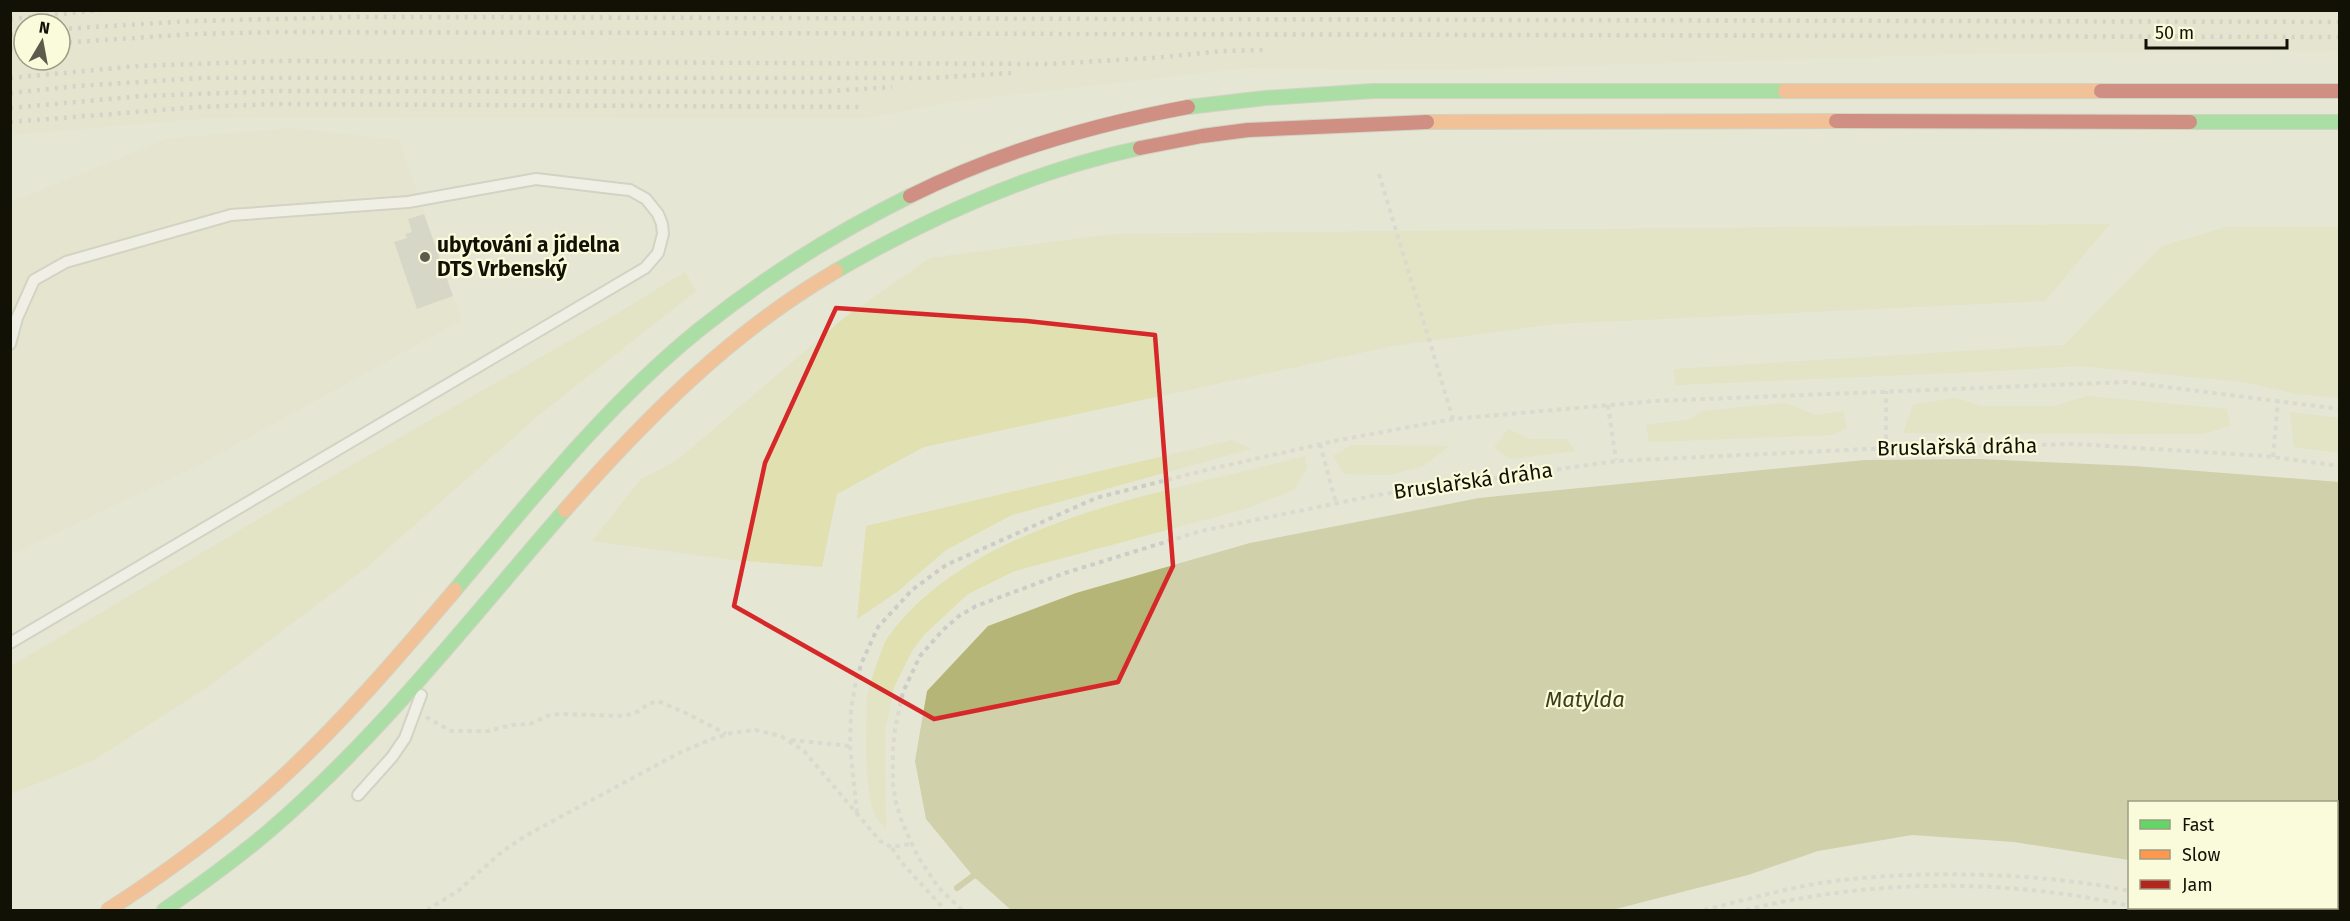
<svg xmlns="http://www.w3.org/2000/svg" width="2350" height="921" viewBox="0 0 2350 921" font-family="'Fira Sans',sans-serif">
	<style>
		.built { fill: #e4e4c7; fill-rule: evenodd }
		.green { fill: #e0e0b1 }
		.water { fill: #b6b578 }
		.lines { fill: none; stroke-linecap: round; stroke-linejoin: round }
		.stream { stroke: #b6b578; stroke-width: 6 }
		.building { fill: #c6c6b9 }
		.lane-casing { stroke: #bbbcae; stroke-width: 14 }
		.fast-casing { stroke: #bbbcae; stroke-width: 16 }
		.slow-casing { stroke: #bbbcae; stroke-width: 16 }
		.jam-casing { stroke: #bbbcae; stroke-width: 16 }
		.path { stroke: #ccccc8; stroke-width: 4; stroke-dasharray: 4.5 4.5; stroke-linecap: butt }
		.lane { stroke: #fbfbf9; stroke-width: 10 }
		.fast { stroke: #63d668; stroke-width: 14 }
		.slow { stroke: #ff974d; stroke-width: 14 }
		.jam { stroke: #b3261e; stroke-width: 14 }
		.rail { stroke: #bcbcb6; stroke-width: 4.5; stroke-dasharray: 3 6; stroke-linecap: butt }
		.marked { fill: none; stroke: #d62828; stroke-width: 4.5; stroke-linejoin: round }
		.poi-dot { fill: #5c5c4e; stroke: #fafbdb; stroke-width: 2 }
		.labels { text-anchor: middle; dominant-baseline: central; stroke-width: 4.5; stroke-linejoin: round; paint-order: stroke }
		.poi-label { font-size: 21px; font-weight: bold; fill: #111106; stroke: #fafbdb; text-anchor: start }
		.street-label { font-size: 21px; fill: #111106; stroke: #fafbdb }
		.water-label { font-size: 22px; font-style: italic; fill: #3d3d1a; stroke: #fafbdb }
	</style>
	<rect width="100%" height="100%" fill="#e6e6d5"/>
	<path class="built" d="M2339 10V51L2014 53 1435 70 1247 68 959 101 861 119 276 117 200 119 11 135V11ZM24 24H60V60H24Z
		M292 128 399 140 462 320 201 464 11 555V202L169 138Z"/>
	<path class="green" d="M2110 224 2045 301 1554 324 1393 346 924 447 837 494 822 567 734 560 592 541 641 479 676 461 844 318 930 258 1112 234Z
		M2226 227H2339V398L2297 394 2243 382 2078 366 1997 371 1675 385 1674 369 2064 345 2162 246Z
		M685 272 696 291 539 415 367 567 209 686 94 760 11 794V666L282 505 613 316Z
		M2087 396 2227 409 2230 426 2203 434 1903 433 1913 405 1955 398 1982 406H2054Z
		M1786 403 1815 415 1843 411 1847 428 1832 435 1649 442 1646 425 1691 419 1701 411Z
		M2290 412 2339 418V453L2294 447Z
		M1508 429 1531 439H1566L1575 451 1511 459 1494 448Z
		M1232 440 1251 449 1012 515 946 550 897 592 857 619 866 526Z
		M1352 445 1449 446 1424 466 1389 475 1344 474 1333 456Z
		M1305 456 1307 468 1294 490 1245 509 1015 571 968 594 924 635 912 651 894 687 885 733 886 829C883 824 877 820 875 815 865 790 866 750 866 724 867 715 866 706 867 697 869 687 882 645 888 637 974 518 1172 492 1305 456Z"/>
	<path class="water" d="M1979 459 2134 466 2339 482V910H2259L2250 908H2336V802H2130L2129 860 2014 842 1912 835 1818 851 1748 875 1612 910H1011L973 876 926 819 915 761 927 691 988 626 1076 593 1250 543 1479 498 1865 460Z"/>
	<g class="lines">
		<path class="stream" d="M957 888 973 876 979 875"/>
	</g>
	<path class="building" d="M424 214 453 296 417 309 394 242 407 238 405 234 412 232 408 219Z"/>
	<g class="lines">
		<defs>
			<path id="lane" d="M10 344 17 318 34 280 66 262 231 215 408 202 536 179 620 189 630 190 646 199 658 214 662 224 663 234 658 253 645 268 10 643
				M358 795 392 757 405 738 421 695"/>
			<path id="fast" d="M1188 107 1265 98 1373 91H1785
				M2190 122H2340
				M836 271C931 216 1032 171 1140 148
				M455 590C530 501 608 403 700 329 765 277 835 233 910 196
				M164 910C200 885 236 859 269 831 380 736 470 619 565 510"/>
			<path id="slow" d="M1785 91H2101
				M1427 122 1836 121
				M565 510C645 419 731 332 836 271
				M108 910C167 872 223 831 275 784 340 725 398 657 455 590"/>
			<path id="jam" d="M2101 91H2340
				M1836 121 2190 122
				M1140 148 1202 136 1248 130 1427 122
				M910 196C998 152 1091 125 1188 107"/>
		</defs>
		<use href="#lane" class="lane-casing"/>
		<use href="#fast" class="fast-casing"/>
		<use href="#slow" class="slow-casing"/>
		<use href="#jam" class="jam-casing"/>
		<path class="path" d="M1379 174 1453 419
			M1608 405 1616 460
			M1320 444 1336 503
			M1886 448V391
			M2273 457 2278 401
			M426 717 451 731H488L512 725 530 724 547 716 560 714 625 716 639 711 648 704 658 701 688 714 726 734
			M791 740 850 746
			M857 813 850 746 851 710 856 680 862 662 878 627 912 590 946 565 1096 498 1206 470 1339 440 1453 419 1655 401 2127 382 2340 409
			M892 848 902 863 945 910
			M2136 908 2150 910
			M2193 908 2202 910
			M427 910 458 891 503 851 525 836 681 752 712 739 731 733 755 730 781 736 804 751 880 841 891 847 911 844
			M962 910 938 887 917 855 902 822 896 803 893 784V749L895 729 903 692 920 656 943 630 959 616 976 606 1065 573 1201 531 1377 495 1616 461 1869 449 2074 444 2265 456 2340 466
			M1704 910C1750 899 1796 885 1843 880 1929 870 2045 873 2130 891
			M1746 910C1870 879 2005 878 2130 906"/>
		<use href="#lane" class="lane"/>
		<use href="#fast" class="fast"/>
		<use href="#slow" class="slow"/>
		<use href="#jam" class="jam"/>
		<path class="rail" d="M10 19 102 10
			M60 29 192 21 355 17 2340 22
			M10 35 24 33
			M60 43 193 34 278 32 2340 37
			M10 49 24 48
			M1143 59 1222 51 1263 50
			M10 78 138 66 277 61 1048 64 1152 58
			M10 93 77 86 201 78H931L1011 73
			M10 108 142 96 277 91 816 92 892 87
			M10 122 200 107 275 104 861 107"/>
	</g>
	<path d="M0 0H2350V921H0ZM836 308 1027 321 1155 335 1173 566 1118 682 934 719 734 606 765 463Z" fill="#e6e6d5" fill-opacity=".55" fill-rule="evenodd"/>
	<path class="marked" d="M836 308 1027 321 1155 335 1173 566 1118 682 934 719 734 606 765 463Z"/>
	<circle class="poi-dot" cx="425" cy="257" r="6"/>
	<g class="labels">
		<g class="poi-label">
			<text x="437" y="245">ubytování a jídelna<tspan x="437" dy="24">DTS Vrbenský</tspan></text>
		</g>
		<g class="street-label">
			<text transform="translate(1957 447) rotate(-1)">Bruslařská dráha</text>
			<text transform="translate(1473 481) rotate(-8)">Bruslařská dráha</text>
		</g>
		<g class="water-label">
			<text x="1585" y="699">Matylda</text>
		</g>
	</g>
	<rect width="2350" height="921" fill="none" stroke="#111106" stroke-width="24"/>
	<rect x="2128" y="801" width="210" height="108" fill="#fafbdb" stroke="#9d9d86" stroke-width="1.5"/>
	<rect x="2140" y="820" width="30" height="9" fill="#63d668" stroke="#9d9d86" stroke-width="1.5"/>
	<text x="2182" y="831" font-size="18" fill="#111106">Fast</text>
	<rect x="2140" y="850" width="30" height="9" fill="#ff974d" stroke="#9d9d86" stroke-width="1.5"/>
	<text x="2182" y="861" font-size="18" fill="#111106">Slow</text>
	<rect x="2140" y="880" width="30" height="9" fill="#b3261e" stroke="#9d9d86" stroke-width="1.5"/>
	<text x="2182" y="891" font-size="18" fill="#111106">Jam</text>
	<g transform="translate(42 42) rotate(10)"><circle r="28" fill="#fafbdb" stroke="#9d9d86" stroke-width="1.5"/>
	<path d="M0-4.5L10 22L0 15L-10 22Z" fill="#5c5c4e"/>
	<text y="-9" font-size="16" font-weight="bold" text-anchor="middle" fill="#111106">N</text>
	</g>
	<path d="M2146 39v9h141v-9" fill="none" stroke="#111106" stroke-width="3"/>
	<text x="2155" y="39" font-size="18" fill="#111106" stroke="#fafbdb" stroke-width="4.5" paint-order="stroke">50 m</text>
</svg>
